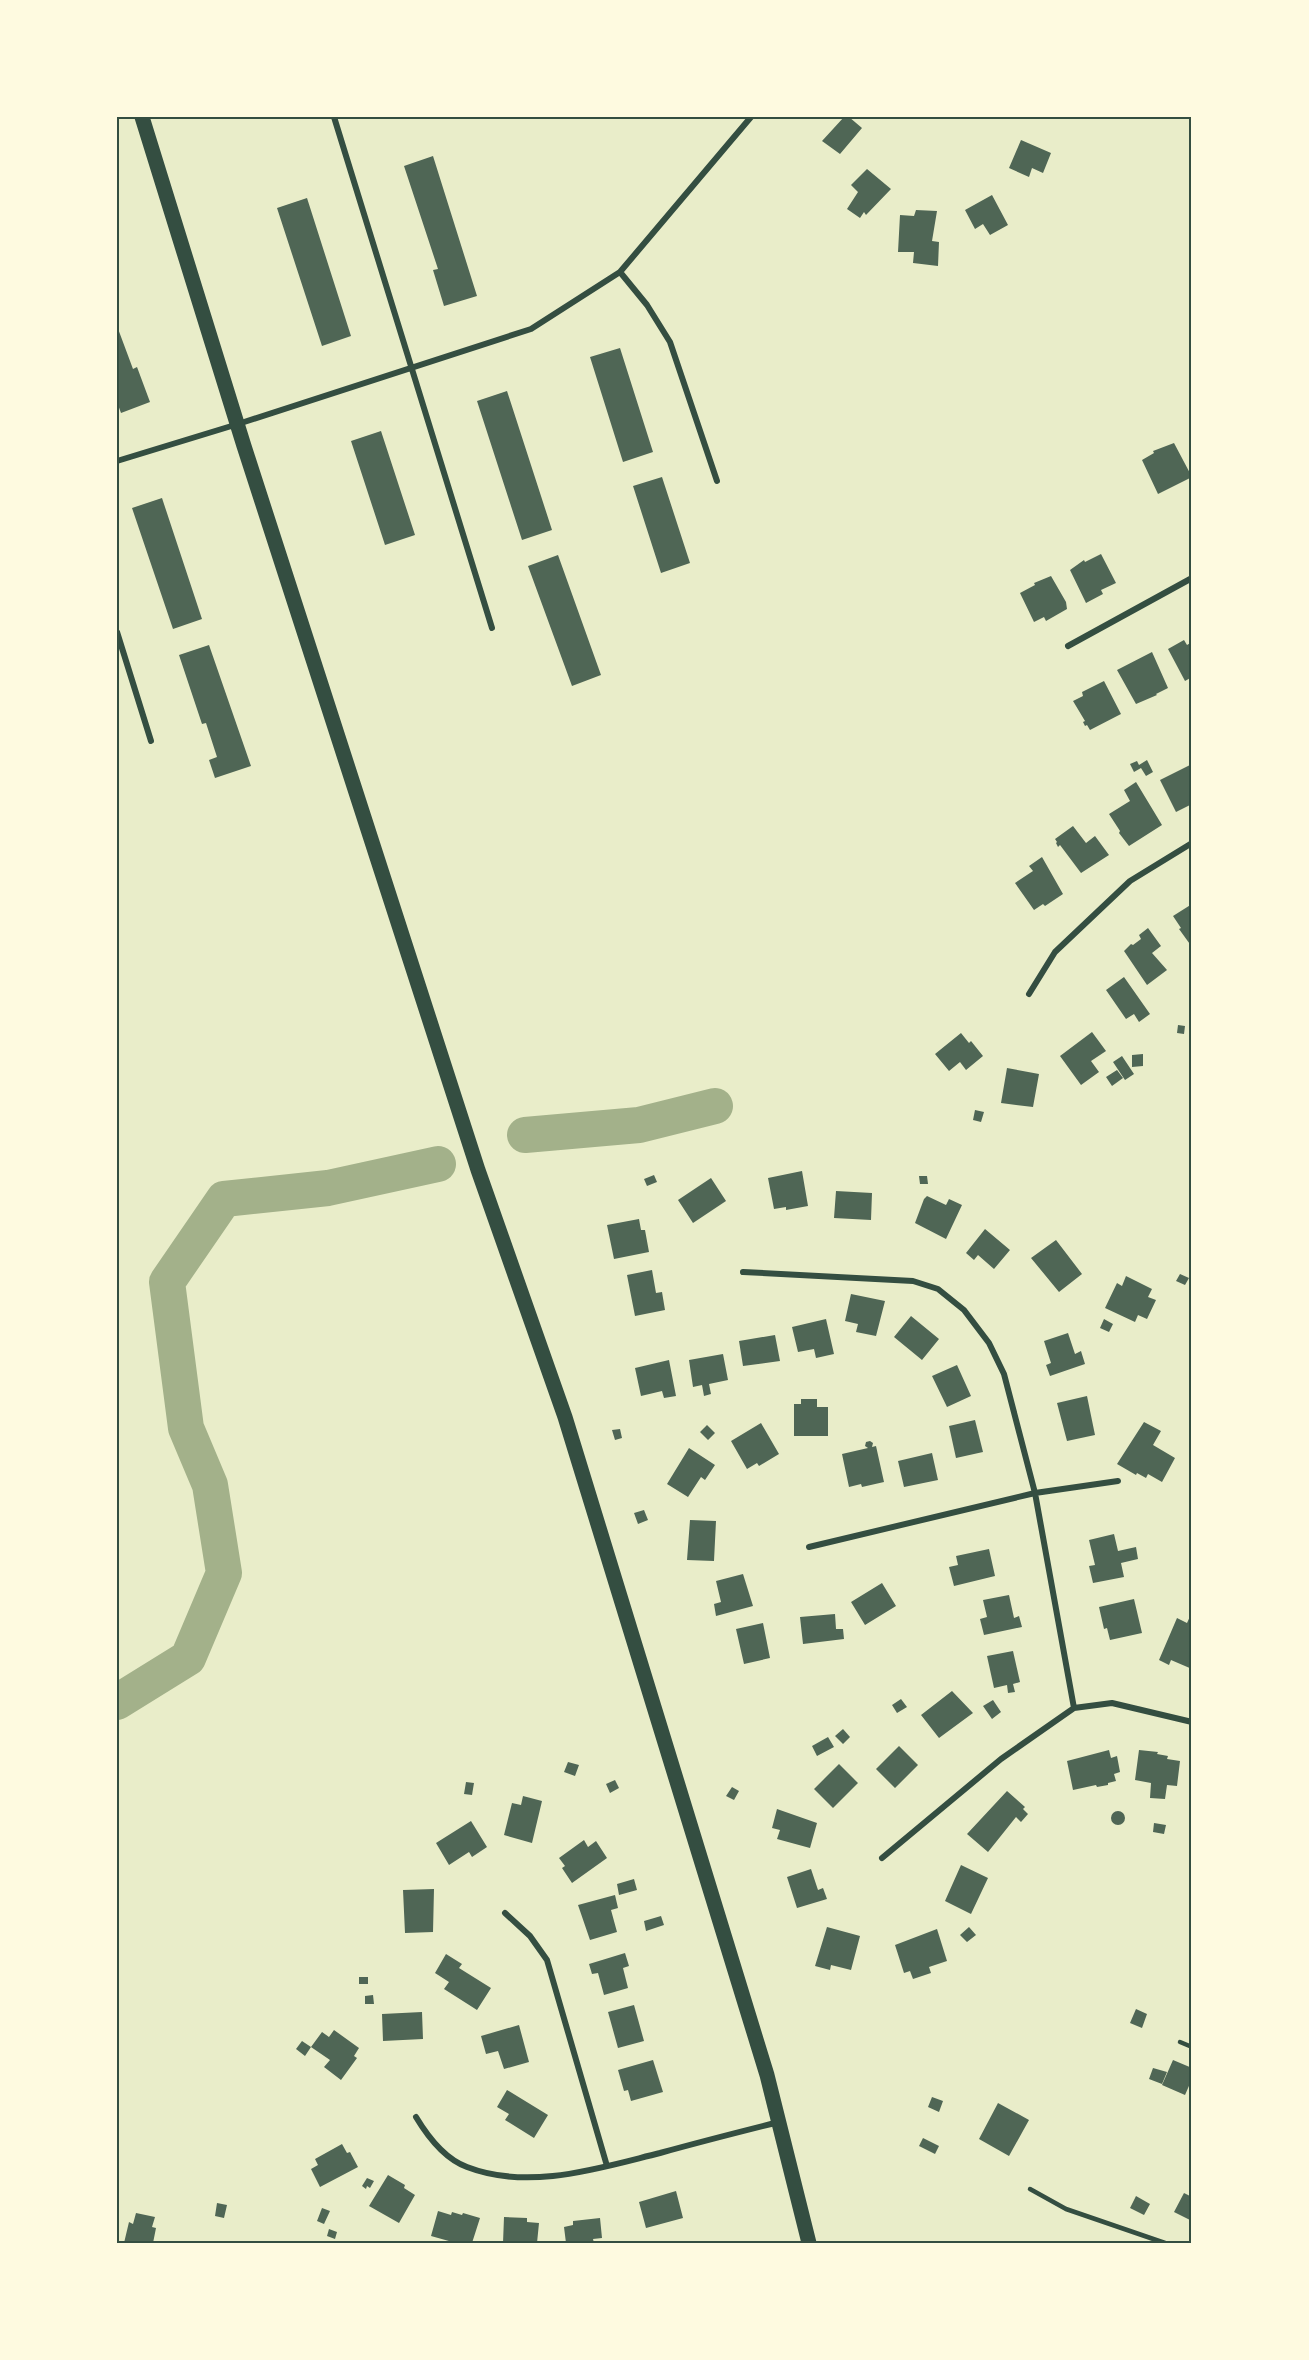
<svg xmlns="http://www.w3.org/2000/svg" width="1309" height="2360" viewBox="0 0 1309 2360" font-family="'Space Grotesk',sans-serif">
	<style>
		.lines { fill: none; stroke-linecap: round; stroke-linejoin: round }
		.river { stroke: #a3b18a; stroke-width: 36 }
		.building { fill: #4f6655 }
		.service { stroke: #344e41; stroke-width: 4.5 }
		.minor { stroke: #344e41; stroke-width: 6 }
		.primary { stroke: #344e41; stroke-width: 15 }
		.neatline { fill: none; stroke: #344e41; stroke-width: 2 }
	</style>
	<rect width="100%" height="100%" fill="#e9edc9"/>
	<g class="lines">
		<path class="river" d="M525 1135 639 1125 715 1106
			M117 1702 188 1658 224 1573 210 1485 186 1428 167 1282 224 1199 328 1188 438 1164"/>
	</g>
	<path class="building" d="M844 117H849L862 128 840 154 822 141Z
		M1021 140 1051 153 1043 173 1032 168 1029 177 1009 168Z
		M433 156 477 296 444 306 433 270 438 269 404 166Z
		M867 169 891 189 866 215 864 212 860 218 847 209 858 192 851 185Z
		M992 195 1008 225 990 235 983 224 975 229 965 210Z
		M307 198 351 336 322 346 277 208Z
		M916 210 937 211 932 241 939 242 938 266 913 263 914 252H898L900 215 914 216Z
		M117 326 133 369 137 367 150 402 121 413 117 402Z
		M620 348 653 452 623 462 590 357Z
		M507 391 552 530 522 540 477 401Z
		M381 431 415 535 385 545 351 441Z
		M1174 443 1192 477 1158 494 1142 460 1154 453 1153 451Z
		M662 477 690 563 661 573 633 486Z
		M162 498 202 619 173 629 132 508Z
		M1101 554 1116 583 1101 590 1103 594 1086 603 1070 570 1084 560 1085 562Z
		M558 555 601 675 572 686 528 566Z
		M1051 576 1066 602 1067 609 1046 621 1044 617 1034 622 1020 593 1035 585 1034 583Z
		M1184 640 1187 645 1192 642V677L1185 681 1168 649Z
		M209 645 251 766 215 778 209 760 217 757 206 723 202 724 179 655Z
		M1152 652 1168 688 1156 694 1157 695 1136 704 1117 670Z
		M1104 681 1121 714 1090 730 1087 725 1085 726 1083 722 1085 721 1073 701 1083 696 1082 692Z
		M1147 760 1153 772 1146 776 1141 768 1134 772 1130 764 1137 761 1139 765Z
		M1192 764V804L1176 812 1160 780Z
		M1136 782 1162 825 1129 846 1119 833 1120 831 1109 814 1130 801 1124 790Z
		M1073 826 1086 843 1095 836 1109 855 1081 873 1060 845 1058 847 1056 843 1057 842 1055 839Z
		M1042 857 1063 894 1045 906 1043 904 1034 910 1015 883 1033 871 1029 866Z
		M1192 904V947L1179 929 1181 928 1173 916Z
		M1148 928 1161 946 1152 953 1167 970 1147 985 1124 951 1131 944 1133 945 1141 939 1139 935Z
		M1124 977 1150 1014 1139 1022 1134 1014 1126 1019 1106 990Z
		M1178 1025 1185 1026 1184 1034 1177 1033Z
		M1092 1032 1106 1051 1091 1061 1099 1072 1081 1085 1060 1056Z
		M961 1033 969 1043 971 1041 983 1056 966 1070 960 1062 949 1071 935 1054Z
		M1143 1054V1066L1132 1067V1055Z
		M1122 1056 1134 1074 1125 1080 1113 1062Z
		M1007 1068 1039 1074 1033 1107 1001 1103Z
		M1117 1070 1123 1078 1112 1086 1106 1077Z
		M975 1110 984 1112 981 1122 973 1120Z
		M802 1171 808 1206 786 1210V1207L774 1209 768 1178Z
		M654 1175 657 1182 647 1186 644 1179Z
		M919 1176H927L928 1184H920Z
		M711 1178 726 1201 693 1223 678 1200Z
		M836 1191 872 1193 871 1220 834 1218Z
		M927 1196 946 1205 949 1199 962 1205 946 1239 915 1223 924 1199Z
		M639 1219 641 1230H645L649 1252 614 1259 607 1225Z
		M985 1229 1010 1250 994 1269 978 1255 974 1260 966 1253Z
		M1056 1240 1082 1274 1059 1292 1031 1258Z
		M652 1270 656 1293 662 1292 665 1310 635 1316 627 1275Z
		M1180 1274 1189 1278 1185 1285 1176 1281Z
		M1126 1276 1152 1289 1148 1297 1156 1300 1147 1319 1138 1315 1135 1322 1105 1308 1117 1283 1122 1286Z
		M851 1294 885 1301 876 1336 856 1332 858 1324 845 1321Z
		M911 1316 939 1339 922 1360 894 1337Z
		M826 1319 834 1354 816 1358 814 1349 798 1352 792 1327Z
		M1104 1319 1113 1324 1109 1332 1100 1328Z
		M1068 1333 1075 1354 1081 1351 1085 1364 1050 1376 1046 1365 1051 1363 1044 1341Z
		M775 1335 780 1361 743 1366 739 1341Z
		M723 1354 728 1380 709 1384 711 1394 704 1396 702 1385 693 1387 689 1360Z
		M669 1360 676 1396 664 1398 662 1391 641 1396 635 1368Z
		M957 1365 971 1396 947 1407 932 1376Z
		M1087 1396 1095 1435 1067 1441 1057 1403Z
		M801 1399H817V1407H828V1436H794V1404H801Z
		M975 1420 983 1452 956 1458 949 1426Z
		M1144 1422 1161 1431 1153 1445 1175 1458 1162 1482 1148 1474 1146 1478 1137 1473 1136 1475 1117 1464Z
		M761 1423 779 1454 759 1466 757 1463 747 1469 731 1441Z
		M707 1425 715 1433 708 1440 700 1432Z
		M620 1429 622 1438 615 1440 612 1430Z
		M870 1441 873 1443 872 1447 876 1446 884 1482 862 1487 861 1484 849 1487 842 1454 868 1448 865 1446 866 1442Z
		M689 1448 715 1465 705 1480 701 1477 688 1497 667 1484Z
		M932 1453 938 1480 904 1487 898 1461Z
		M644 1510 648 1520 638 1524 634 1513Z
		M690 1520 716 1521 714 1561 687 1560Z
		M1114 1534 1118 1551 1136 1547 1138 1559 1121 1563 1124 1577 1093 1583 1089 1566 1095 1565 1089 1540Z
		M989 1549 995 1576 954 1586 949 1567 958 1565 956 1556Z
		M743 1574 753 1606 716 1616 714 1604 721 1602 716 1581Z
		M882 1583 896 1606 865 1625 851 1602Z
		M1009 1595 1014 1618 1019 1616 1022 1627 984 1635 980 1619 987 1617 983 1600Z
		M1134 1599 1142 1633 1110 1640 1107 1628 1104 1629 1099 1607Z
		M1192 1612V1669L1171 1660 1169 1665 1159 1660 1177 1618 1187 1623Z
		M835 1614 836 1629H843L844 1639 803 1644 800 1617Z
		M763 1623 770 1658 744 1664 736 1629Z
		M1013 1651 1020 1682 1013 1684 1015 1692 1008 1693 1007 1685 994 1688 987 1656Z
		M952 1691 973 1713 939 1738 921 1715Z
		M901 1699 907 1707 897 1713 892 1705Z
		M993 1700 1001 1712 992 1719 983 1706Z
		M843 1729 850 1737 843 1744 835 1736Z
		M828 1737 834 1747 817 1756 812 1746Z
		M899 1746 918 1765 895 1788 876 1769Z
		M1109 1750 1111 1758 1117 1756 1120 1772 1114 1774 1116 1781 1108 1783V1785L1097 1787 1096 1785 1073 1790 1067 1761Z
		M1139 1750 1158 1752 1157 1754 1168 1756 1167 1759 1180 1761 1177 1786 1167 1785 1165 1799 1150 1798 1151 1783 1135 1780Z
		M568 1762 579 1765 575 1776 564 1772Z
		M839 1764 858 1783 833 1808 814 1789Z
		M615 1780 619 1788 610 1793 606 1784Z
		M466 1782 474 1783 472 1795 464 1794Z
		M732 1787 739 1791 734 1800 726 1796Z
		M1007 1791 1025 1807 1023 1809 1028 1814 1021 1822 1016 1817 988 1852 967 1834Z
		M523 1796 542 1801 532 1843 504 1835 512 1803 521 1805Z
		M777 1809 817 1823 810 1848 777 1839 780 1830 772 1828Z
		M1111 1818a7 7 0 1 1 14 0a7 7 0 1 1-14 0Z
		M471 1821 487 1847 472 1857 469 1852 449 1865 436 1843Z
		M1154 1823 1166 1825 1164 1834 1153 1832Z
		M584 1840 588 1847 596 1841 607 1858 572 1883 562 1868 565 1866 559 1858Z
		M961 1865 988 1878 971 1914 945 1901Z
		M811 1869 818 1890 823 1888 827 1899 797 1908 787 1877Z
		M634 1879 637 1890 619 1895 617 1884Z
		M434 1889 433 1932 405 1933 403 1890Z
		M615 1895 618 1908 611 1910 617 1932 590 1940 578 1905Z
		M661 1916 664 1925 646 1931 644 1921Z
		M827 1927 860 1936 851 1970 831 1965 830 1970 815 1966Z
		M969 1927 976 1935 967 1942 960 1935Z
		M937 1929 947 1961 929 1967 931 1973 913 1979 910 1971 904 1973 895 1945Z
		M625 1953 629 1966 623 1968 628 1988 604 1995 598 1973 592 1974 589 1964Z
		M446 1954 462 1964 459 1968 491 1988 477 2010 444 1989 449 1982 435 1973Z
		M359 1977H368V1984H359Z
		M373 1995 374 2004H365V1996Z
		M634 2005 644 2041 618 2048 608 2012Z
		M1136 2009 1147 2014 1142 2028 1130 2023Z
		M422 2012 423 2039 383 2041 382 2014Z
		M519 2025 529 2062 504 2069 498 2051 486 2054 481 2036Z
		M334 2030 359 2048 354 2056 357 2058 341 2080 324 2067 330 2060 311 2047 322 2032 329 2037Z
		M302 2041 311 2047 305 2056 296 2049Z
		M653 2060 663 2092 631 2101 628 2090 624 2091 618 2070Z
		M1173 2060 1192 2068V2079L1185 2095 1162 2085Z
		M1153 2068 1167 2072 1162 2084 1149 2079Z
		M507 2090 548 2115 534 2138 505 2120 509 2114 497 2107Z
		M932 2097 943 2101 939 2112 928 2107Z
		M998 2103 1029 2120 1009 2156 979 2139Z
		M923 2138 939 2146 935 2154 919 2146Z
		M342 2144 347 2153 350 2152 358 2167 320 2187 311 2169 318 2165 315 2159Z
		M388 2175 405 2185 404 2188 415 2195 399 2223 369 2206Z
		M367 2178 374 2181 370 2188 367 2186 366 2189 362 2186Z
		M676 2191 683 2218 646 2228 639 2202Z
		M1184 2193 1192 2197V2221L1174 2212Z
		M1136 2196 1150 2204 1144 2215 1130 2208Z
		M217 2203 227 2205 224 2218 215 2216Z
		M322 2208 330 2211 324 2224 317 2221Z
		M438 2211 451 2215 452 2212 462 2215 463 2213 480 2218 472 2243H456L431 2236Z
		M136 2213 155 2217 152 2227 156 2228 153 2243H124L129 2222 133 2224Z
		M504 2217 527 2218V2222L539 2223 537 2243H503Z
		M600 2218 602 2238 593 2239 594 2243H566L564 2227 573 2225V2221Z
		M329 2229 337 2232 335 2239 327 2236Z"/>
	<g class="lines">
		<path class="service" d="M1180 2042 1192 2047
			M1030 2189 1066 2209 1165 2243"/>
		<path class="minor" d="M334 117 492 628
			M620 272 647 305 670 342 717 481
			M117 461 238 424 531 329 620 272 751 117
			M117 632 151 741
			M1068 646 1192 578
			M1029 994 1055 952 1130 881 1192 843
			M743 1272 913 1281 938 1289 964 1310 989 1343 1004 1374 1035 1493 1074 1708
			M809 1547 1035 1493 1118 1481
			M882 1858 1001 1759 1074 1708 1112 1703 1192 1722
			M505 1913 530 1936 547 1960 607 2166
			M416 2117C428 2137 445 2159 467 2167 529 2191 599 2168 660 2153 700 2142 739 2132 779 2122"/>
		<path class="primary" d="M142 117 244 446 478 1170 565 1417 767 2075 809 2243"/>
	</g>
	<rect width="1309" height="2360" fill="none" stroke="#fefae0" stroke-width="237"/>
	<rect x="118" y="118" width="1072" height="2124" class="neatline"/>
</svg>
